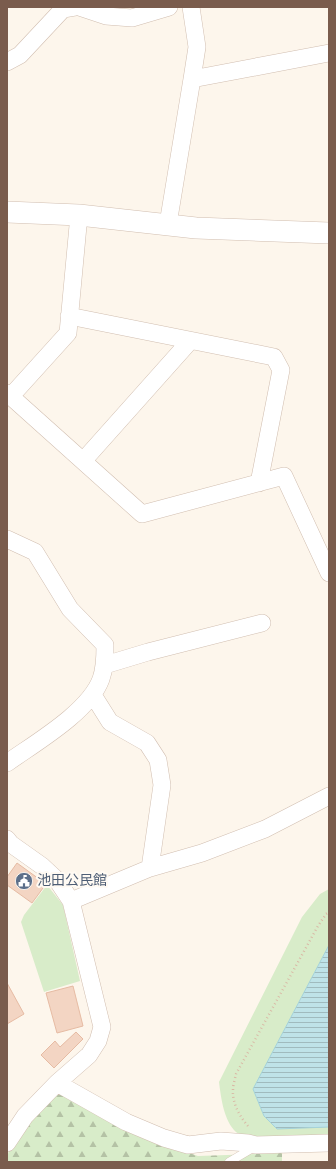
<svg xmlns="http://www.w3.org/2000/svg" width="336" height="1169" viewBox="0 0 336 1169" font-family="Overpass,'Noto Sans JP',sans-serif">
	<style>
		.green { fill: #d8ecc9 }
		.forest { fill: url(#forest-firs) }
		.water { fill: url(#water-rules); stroke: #a5d3da }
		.building { fill: #f3d5c3; stroke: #e6bba3 }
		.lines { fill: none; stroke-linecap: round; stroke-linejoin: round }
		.service-casing { stroke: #d1beb0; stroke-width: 9 }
		.minor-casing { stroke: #d1beb0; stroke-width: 18 }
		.tertiary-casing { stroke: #d1beb0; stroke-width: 22 }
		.path { stroke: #d9b8a5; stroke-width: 2.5; stroke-dasharray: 1 3; stroke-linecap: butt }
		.service { stroke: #fff; stroke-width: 8 }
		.minor { stroke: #fff; stroke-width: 17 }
		.tertiary { stroke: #fff; stroke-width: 21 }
		.labels { text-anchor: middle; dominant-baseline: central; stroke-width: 4; stroke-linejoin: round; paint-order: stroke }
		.service-label { font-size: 14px; fill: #4e5e75; stroke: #fffaf3; text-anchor: start }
	</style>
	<defs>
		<pattern id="forest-firs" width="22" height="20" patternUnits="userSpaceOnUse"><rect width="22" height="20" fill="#d8ecc9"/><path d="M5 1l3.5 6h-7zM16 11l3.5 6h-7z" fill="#b4c2a5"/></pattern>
		<pattern id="water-rules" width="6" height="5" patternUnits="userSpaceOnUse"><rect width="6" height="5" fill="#bfe3e8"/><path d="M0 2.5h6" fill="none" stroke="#a0bbbe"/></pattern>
	</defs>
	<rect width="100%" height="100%" fill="#fdf6ec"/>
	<path class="green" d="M47 885 63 905 80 981 44 992 21 922 24 915Z
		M329 889V1134C312 1135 247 1141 236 1132 224 1121 221 1098 219 1082L302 917 320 894Z"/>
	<path class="forest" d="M59 1093 154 1141 198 1156 282 1153V1162H7C7 1137 41 1109 59 1093Z"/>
	<path class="water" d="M329 945V1127L277 1129 264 1116 253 1089Z"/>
	<path class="building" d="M17 863 46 884 32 903 7 885V877Z
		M7 983 24 1014 7 1024Z
		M73 986 83 1026 57 1033 46 993Z
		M76 1032 83 1039 54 1068 41 1055 55 1041 60 1047Z"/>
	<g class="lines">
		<defs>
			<path id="service" d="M229 1162 256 1146"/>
			<path id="minor" d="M79 7 106 16 132 18 169 7
				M191 7 197 47 192 79 329 53
				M7 62 20 55 63 9 75 7
				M168 224 192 79
				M69 316 274 357 281 370 259 483
				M7 393 142 514 284 476 329 573
				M11 396 68 333 79 215
				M83 461 190 341
				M7 539 35 552 70 609 105 645C105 657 105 668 101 679 89 712 35 743 7 763
				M105 665 148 652 262 623
				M93 695 110 722 147 743 158 760 162 785 150 868
				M7 839 11 844 42 866 57 880 71 901 102 1027 98 1041 89 1055 57 1083 25 1116 7 1143
				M71 901 150 868 202 853 265 829 329 796
				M57 1083 126 1122 164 1138 188 1145 221 1141 248 1143 256 1145 329 1143"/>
			<path id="tertiary" d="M7 212 79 215 196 228 329 233"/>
		</defs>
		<use href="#service" class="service-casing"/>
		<use href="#minor" class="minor-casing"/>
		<use href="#tertiary" class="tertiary-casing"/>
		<path class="path" d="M248 1126C240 1117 232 1103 233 1090 233 1085 235 1079 236 1074L318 926 326 914 329 912"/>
		<use href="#service" class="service"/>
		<use href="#minor" class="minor"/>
		<use href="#tertiary" class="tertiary"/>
	</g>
	<defs>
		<symbol id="civic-disc" viewBox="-11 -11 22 22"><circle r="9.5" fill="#5c6f8a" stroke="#fffaf3"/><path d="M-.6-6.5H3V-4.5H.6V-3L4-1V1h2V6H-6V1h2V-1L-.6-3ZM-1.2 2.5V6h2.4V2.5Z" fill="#fff"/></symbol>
	</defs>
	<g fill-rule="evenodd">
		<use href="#civic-disc" x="14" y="871" width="20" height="20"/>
	</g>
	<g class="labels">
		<g class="service-label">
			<text x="37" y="881">池田公民館</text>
		</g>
	</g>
	<rect width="336" height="1169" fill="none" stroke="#7a5c4d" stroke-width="16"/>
</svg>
